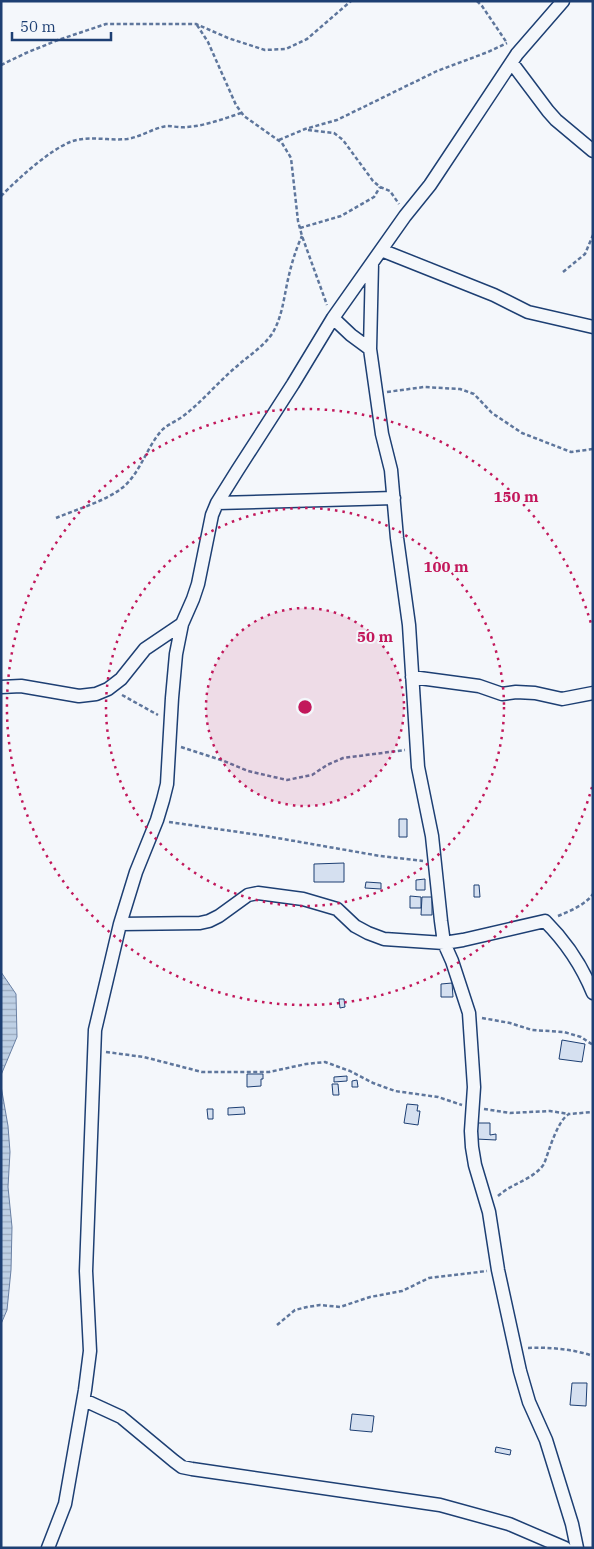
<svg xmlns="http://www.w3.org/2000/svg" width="594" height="1549" viewBox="0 0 594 1549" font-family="'IBM Plex Serif',serif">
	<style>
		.water { fill: url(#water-rules); stroke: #687fa3 }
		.building { fill: #d5e0f0; stroke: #1d3f73 }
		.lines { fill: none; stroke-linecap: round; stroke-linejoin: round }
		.street-casing { stroke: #1d3f73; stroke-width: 15 }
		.path { stroke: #5e769c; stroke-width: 2.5; stroke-dasharray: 4 2.5; stroke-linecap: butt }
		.street { stroke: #f4f7fb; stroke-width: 12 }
		.ring { fill: none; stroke: #c2185b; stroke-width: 2.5; stroke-dasharray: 2.5 5 }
		.centre { fill: #c2185b; stroke: #f4f7fb; stroke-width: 2.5 }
		.ring-label { font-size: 15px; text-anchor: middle; font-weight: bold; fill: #c2185b; stroke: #f4f7fb; stroke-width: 4; stroke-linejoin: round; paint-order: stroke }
	</style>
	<defs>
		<pattern id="water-rules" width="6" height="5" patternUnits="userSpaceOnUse" patternTransform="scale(1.25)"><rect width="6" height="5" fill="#bed0e5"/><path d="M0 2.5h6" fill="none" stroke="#9aaabe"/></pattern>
	</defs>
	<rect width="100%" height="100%" fill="#f4f7fb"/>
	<path class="water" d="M1 972 16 994 17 1037 1 1075Z
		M1 1086 8 1126 10 1152 8 1187 12 1227 11 1270 7 1310 1 1324Z"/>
	<path class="building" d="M399 819H407V837H399Z
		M344 863V882H314V864Z
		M425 879V890H416V880Z
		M366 882 381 883V889L365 888Z
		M474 885H479L480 897H474Z
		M410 896 421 897V908H410Z
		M422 897H432V915H421Z
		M452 983 453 997H441V984Z
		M339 999H344L345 1007 340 1008Z
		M562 1040 585 1044 582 1062 559 1059Z
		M247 1074H263V1079H261V1086L247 1087Z
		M347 1076V1081L334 1082V1077Z
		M357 1080 358 1087H352V1081Z
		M332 1084H338L339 1095H333Z
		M407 1104 418 1105 417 1111H420L418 1125 404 1123Z
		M244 1107 245 1114 228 1115V1108Z
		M207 1109H213V1119H208Z
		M476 1123H490V1135L496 1134V1140L476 1139Z
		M572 1383H587L586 1406 570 1405Z
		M352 1414 374 1416 372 1432 350 1430Z
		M496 1447 511 1450 510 1455 495 1452Z"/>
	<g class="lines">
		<defs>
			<path id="street" d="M512 63 548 111 556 120 593 151
				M381 250 494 295 528 312 593 327
				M372 263 370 349 382 434 391 470 397 538 409 625 418 767 432 836 441 921 444 943 452 961 469 1013 474 1087 471 1131 472 1147 475 1165 489 1212 498 1270 520 1371 529 1402 546 1440 572 1524 577 1548
				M333 318 351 335 370 349
				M217 503 394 498
				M412 677 479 686 502 694 516 692 535 693 562 699 593 693
				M1 687 21 686 79 696 96 694 108 689 121 679 145 649 182 624
				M120 924 200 923 209 921 219 916 248 895 258 893 303 899 337 909 355 926 368 933 384 939 444 943 463 940 545 921C565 941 582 966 593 993
				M84 1400 121 1417 174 1461 182 1467 192 1469 440 1505 509 1524 565 1548
				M48 1548 65 1504 85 1390 90 1351 86 1271 95 1030 120 924 136 872 157 820 163 800 167 784 172 698 176 654 182 624 193 599 198 584 212 515 217 503 237 471 293 384 333 318 405 216 430 185 517 54 563 1"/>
		</defs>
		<use href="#street" class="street-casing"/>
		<path class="path" d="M477 1 482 6 507 43
			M197 25 208 42 236 105 244 116 282 143 291 158 298 221 302 236 327 305
			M1 65 26 53 58 40 106 24H196L228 38 265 50 286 49 307 39 351 1
			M308 130 334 133 343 140 373 181 380 187 390 191 399 204
			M279 140 305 129 337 120 437 71 488 52 507 43
			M1 196C19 178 47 152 70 142 88 135 108 141 127 139 141 137 153 128 167 126 173 126 180 128 186 127 205 126 223 119 241 113
			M300 228 341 216 374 197 380 187
			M563 272 585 254 593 235
			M387 392 424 387 460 389 474 394 492 413 522 433 571 452 593 449
			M56 518C77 509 104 502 122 488 141 473 146 447 163 429 169 424 176 421 182 417 202 402 217 383 236 367 248 356 262 348 272 334 283 316 284 295 289 275 292 262 296 249 302 236
			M122 695 158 715
			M181 747 224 761 248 771 287 780 312 775 327 765 343 758 405 750
			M169 822 266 836 380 856 423 861
			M558 916C570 911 585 905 593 894
			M482 1018 510 1023 532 1030 564 1032 581 1037 593 1045
			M106 1052 144 1057 202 1072H269L306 1064 325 1062 350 1071 373 1083 395 1091 438 1097 462 1105
			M484 1109 510 1113 550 1111 569 1114
			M498 1196C512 1183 533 1180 544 1164 549 1151 557 1121 569 1114L593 1112
			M277 1325 295 1310 307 1307 320 1305 340 1307 370 1297 402 1291 429 1278 487 1271
			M528 1348C549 1347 573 1349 593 1356"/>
		<use href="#street" class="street"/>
	</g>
	<circle cx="305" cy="707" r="99" fill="#c2185b" fill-opacity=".12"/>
	<g class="ring">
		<circle cx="305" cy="707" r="99"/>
		<circle cx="305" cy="707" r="199"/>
		<path d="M592 787A298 298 0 1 1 592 627"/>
	</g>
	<circle cx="305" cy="707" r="8" class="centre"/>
	<g class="ring-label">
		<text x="516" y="502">150 m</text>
		<text x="446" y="572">100 m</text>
		<text x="375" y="642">50 m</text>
	</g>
	<rect width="594" height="1549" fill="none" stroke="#1d3f73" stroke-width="5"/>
	<path d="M12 32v8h99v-8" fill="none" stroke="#1d3f73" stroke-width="2.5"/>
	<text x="20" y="32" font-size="15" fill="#1d3f73" stroke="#f4f7fb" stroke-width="4" paint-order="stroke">50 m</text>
</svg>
